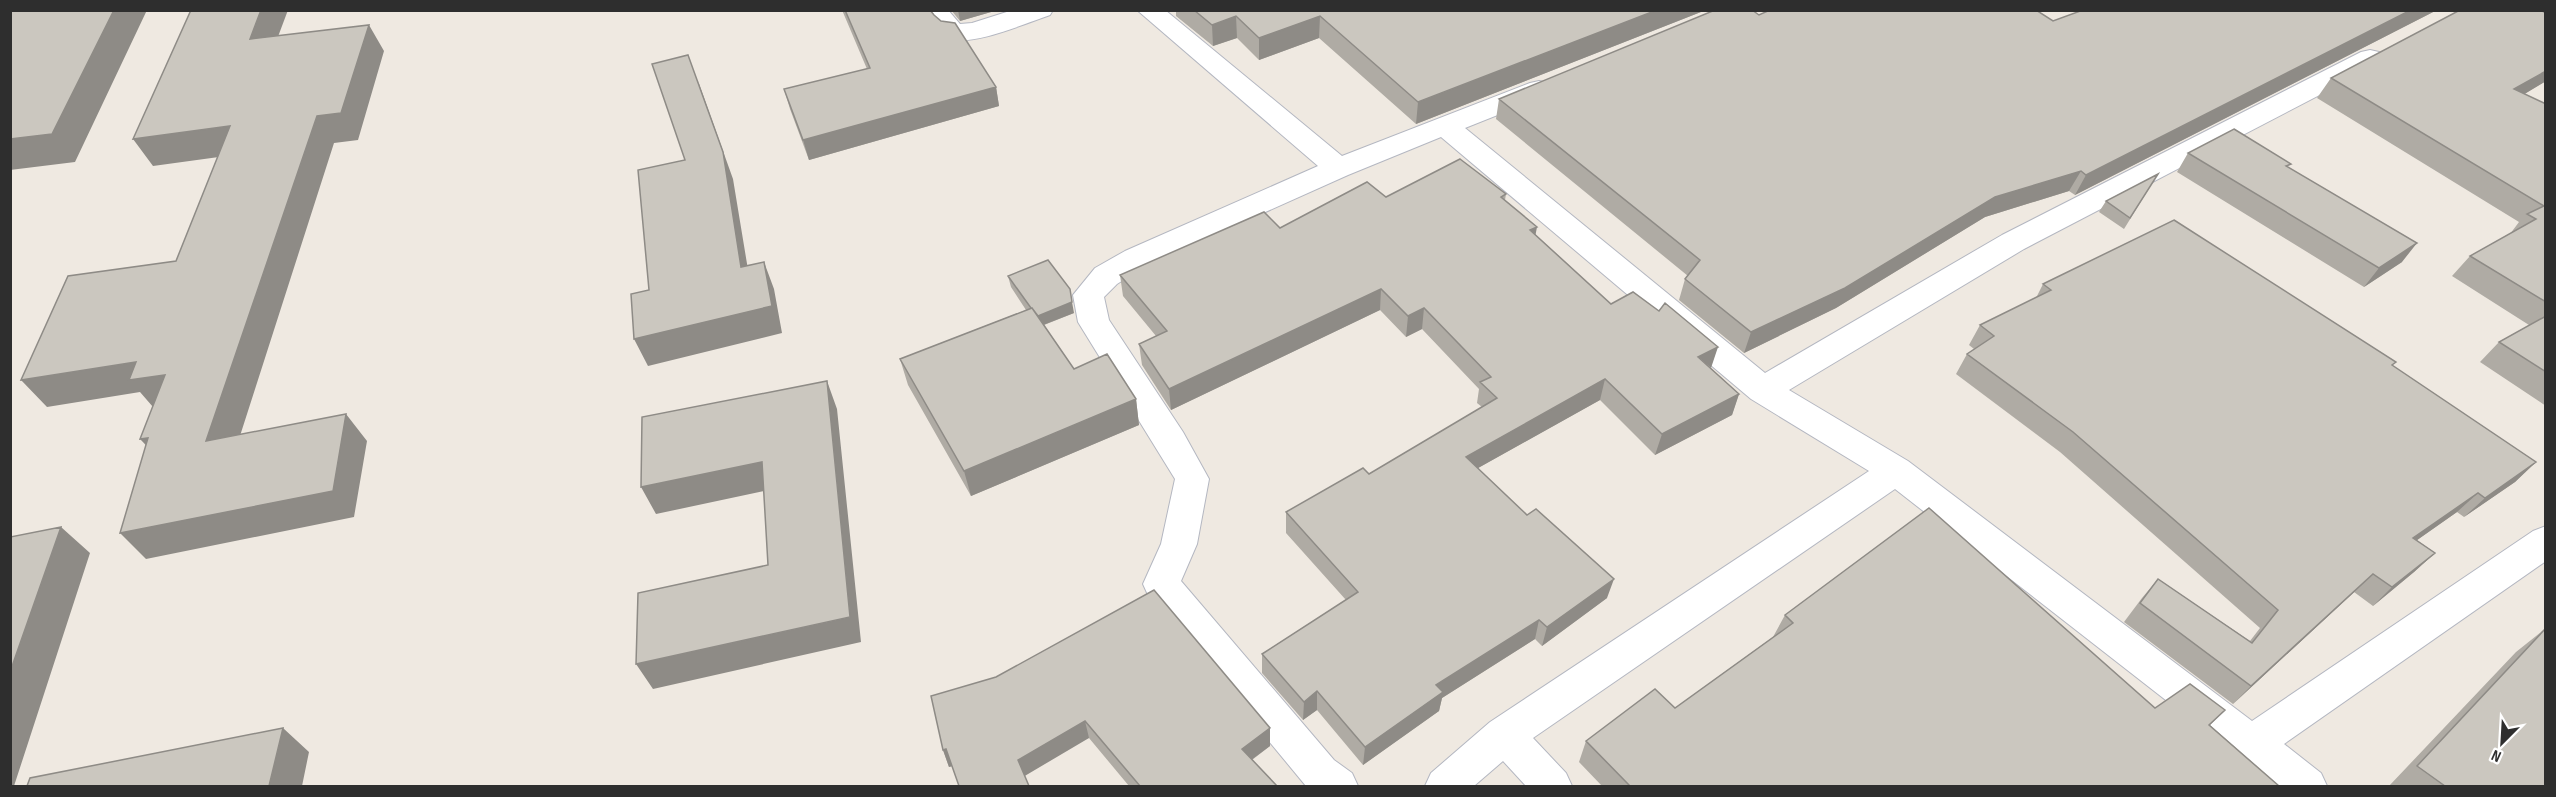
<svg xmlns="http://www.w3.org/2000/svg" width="2556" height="797" viewBox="0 0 2556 797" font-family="'Sofia Sans Condensed',sans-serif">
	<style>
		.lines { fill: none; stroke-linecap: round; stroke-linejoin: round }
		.minor-casing { stroke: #b4b7c1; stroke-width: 2 }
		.minor { fill: #fff; fill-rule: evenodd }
		.wall { fill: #afaba4 }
		.shaded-wall { fill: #8e8b86 }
		.building { fill: #cbc7bf; stroke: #8e8b86; stroke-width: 1.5 }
	</style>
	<rect width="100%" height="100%" fill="#efe9e1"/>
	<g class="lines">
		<defs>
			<path id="minor" d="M922 10H948L960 24 972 23 1013 10H1053L1050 15C1026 23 970 48 946 38 937 34 927 19 922 10Z
				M1137 10H1165L1342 156 1530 83 1539 81 1548 83 1552 89 1548 95 1465 128 1765 373 2002 235 2361 52 2370 50 2379 52 2383 58 2379 64 2024 249 1789 390 1908 461 2252 721 2533 531 2546 526V561L2284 744 2321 773 2327 786H2276L1895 489 1533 738 1566 773 1572 786H1526L1503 761 1474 786H1425L1431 773 1490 722 1869 471 1751 399 1441 137 1348 175 1147 265 1117 284 1104 297 1109 320 1183 432 1209 479 1197 544 1181 581 1334 760 1352 773 1358 786H1306L1148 595 1143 584 1161 544 1175 479 1078 322 1073 295 1095 268 1125 251 1318 166Z"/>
		</defs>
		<use href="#minor" class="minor-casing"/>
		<use href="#minor" class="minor"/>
	</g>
	<path class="wall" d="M842 10H930L996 87 999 106 809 160 790 109 784 89 867 69Z
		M951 10H998L960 21Z
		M1176 10H1706L1416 124 1319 38 1259 60 1237 38 1213 46 1176 16Z
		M2083 10H2437L2075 195 2069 191 1985 217 1836 308 1744 353 1679 300 1685 279 1688 276 1496 119 1499 99 1759 15 2053 21Z
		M2546 13V81L2524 94 2546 104V406L2480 362 2499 342 2529 325 2452 276 2470 256 2510 234 2519 222 2317 98 2331 78Z
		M2188 153 2288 168 2402 262 2364 287 2177 172Z
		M2158 174 2124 229 2099 212 2106 201Z
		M1506 194 1505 200 1536 235 1611 304 1711 368 1739 394 1732 415 1655 455 1600 400 1478 468 1607 598 1542 646 1535 639 1442 698 1439 711 1363 765 1317 710 1303 720 1262 673V654L1346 600 1286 533V512L1369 474 1482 407 1477 403 1479 389 1422 329 1406 337 1380 310 1171 410 1142 365 1139 344 1156 336 1123 296 1120 275 1386 197Z
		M1008 276 1074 313 1044 325 1074 369 1136 399 1139 425 971 496 908 385 900 359 1026 310 1011 287Z
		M2043 284 2393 366 2536 462 2515 482 2464 517 2457 512 2417 540 2435 553 2414 572 2373 606 2354 592 2233 704 2124 622 2142 598 2158 579 2250 641 2260 628 2060 452 1956 374 1967 354 1974 349 1969 345 1980 325 2036 298Z
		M1785 615 2155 708 2225 710 2210 725 2279 786H1602L1579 762 1586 741 1675 708 1773 637Z
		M2546 628V786H2389L2516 652Z
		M931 696 1270 728V746L1252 760 1277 786H1129L1089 738 949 767 943 750Z"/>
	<path class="shaded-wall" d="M114 10H147L75 162 10 170V139Z
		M261 10H288L267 66 250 39Z
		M958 10H998L960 21Z
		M1657 10H1706L1416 124 1418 102Z
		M2411 10H2437L2075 195 2086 175Z
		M1236 16 1237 38 1213 46 1212 25Z
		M1320 16 1319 38 1259 60V38Z
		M369 25 384 51 358 140 334 143 230 467 206 441 317 116Z
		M2546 71V81L2498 110 2514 89Z
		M698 81 733 179 752 294 741 267Z
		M996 87 999 106 809 160 803 140Z
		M230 126 248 153 153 166 133 139Z
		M2081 171 2069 191 1985 217 1836 308 1744 353 1751 332 1995 197Z
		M1537 227 1533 248 1530 230Z
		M2417 243 2402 262 2364 287 2379 268Z
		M764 262 774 289 782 333 648 366 634 339Z
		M1381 289 1380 310 1171 410 1169 389Z
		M1072 302 1074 313 1038 327 1036 316Z
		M1424 308 1422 329 1406 337 1408 316Z
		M1718 347 1711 368 1698 357Z
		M136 362 165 375 153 407 140 392 47 407 21 380Z
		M1605 379 1600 400 1462 477 1466 457Z
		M827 381 837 409 861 642 653 689 636 664 850 617Z
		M1739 394 1732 415 1655 455 1662 434Z
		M1136 399 1139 425 971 496 964 471Z
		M346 414 367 441 354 517 146 559 120 533Z
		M148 438 165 465 140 439Z
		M762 462 774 489 656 514 641 487Z
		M2536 462 2515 482 2464 517 2485 498Z
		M2478 493 2457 512 2393 557 2413 538Z
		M61 527 90 553 14 786H10V672Z
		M2435 553 2414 572 2373 606 2392 587Z
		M2373 574 2354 592 2233 704 2251 686Z
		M1614 579 1607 598 1542 646 1547 627Z
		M1539 620 1535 639 1442 698 1439 711 1363 765 1365 747 1436 685Z
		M1317 691V710L1303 720 1304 702Z
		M1085 721 1089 738 1023 777 1018 760Z
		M283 728 309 752 302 786H269Z
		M1270 728V746L1243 766 1242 749Z
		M946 749 952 766 949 767 943 750Z"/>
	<path class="building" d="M10 10H114L52 134 10 139Z
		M191 10H261L250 39 369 25 341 113 317 116 206 441 346 414 333 491 120 533 148 438 140 439 165 375 129 380 136 362 21 380 68 276 176 261 230 126 133 139Z
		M845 10H930L934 15 941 21 955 23 996 87 803 140 784 89 870 68Z
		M1194 10H1657L1418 102 1320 16 1259 38 1236 16 1212 25Z
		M1715 10H1752L1759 15 1770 10H2036L2053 21 2083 10H2411L2086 175 2081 171 1995 197 1845 288 1751 332 1685 279 1700 260 1499 99Z
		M2460 10H2540L2546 13V71L2514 89 2546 104V302L2470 256 2536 219 2527 214 2544 206 2331 78Z
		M688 55 723 152 741 267 764 262 772 306 634 339 631 294 649 290 638 170 685 160 652 64Z
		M2234 129 2291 164 2286 166 2417 243 2379 268 2188 153Z
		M1460 159 1506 194 1501 197 1537 227 1530 230 1611 304 1633 292 1659 311 1665 303 1718 347 1698 357 1739 394 1662 434 1605 379 1466 457 1527 515 1536 509 1614 579 1547 627 1539 620 1436 685 1443 692 1365 747 1317 691 1304 702 1262 654 1358 592 1286 512 1363 468 1369 474 1497 398 1480 382 1491 377 1424 308 1408 316 1381 289 1169 389 1139 344 1167 331 1120 275 1264 212 1280 228 1367 182 1386 197Z
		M2158 174 2130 218 2106 201Z
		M2174 220 2396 362 2392 365 2536 462 2485 498 2478 493 2413 538 2435 553 2392 587 2373 574 2251 686 2140 603 2158 579 2252 643 2278 610 2073 432 1967 354 1994 336 1980 325 2051 290 2043 284Z
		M1048 260 1070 289 1072 302 1038 316 1032 308H1031L1008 276Z
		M1032 308 1074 369 1107 354 1136 399 964 471 900 359Z
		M2546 316V372L2499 342Z
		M827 381 850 617 636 664 638 593 768 565 762 462 641 487 642 417Z
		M1929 508 2155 708 2190 684 2225 710 2209 725 2279 786H1630L1586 741 1655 689 1675 708 1793 623 1785 615Z
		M61 527 10 672V537Z
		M1154 590 1270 728 1242 749 1277 786H1140L1085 721 1018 760 1029 786H959L946 749 943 750 931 696 996 677Z
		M2546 628V786H2445L2417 766Z
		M283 728 269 786H27L30 778Z"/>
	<rect width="2556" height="797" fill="none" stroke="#2e2e2e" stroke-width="24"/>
	<g transform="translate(2502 743) rotate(204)" stroke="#ffffff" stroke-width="4.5" paint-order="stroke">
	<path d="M0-4.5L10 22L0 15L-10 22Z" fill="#2e2e2e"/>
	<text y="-9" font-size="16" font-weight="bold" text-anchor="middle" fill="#2e2e2e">N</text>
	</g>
</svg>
